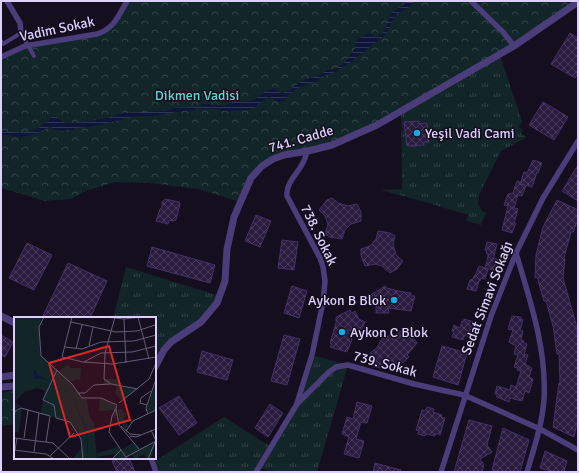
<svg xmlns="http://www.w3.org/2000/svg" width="579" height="473" viewBox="0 0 579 473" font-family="Signika,sans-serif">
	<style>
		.grass { fill: url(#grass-tufts) }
		.park { fill: url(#park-crowns) }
		.water { fill: url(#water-rules) }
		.building { fill: url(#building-cross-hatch); stroke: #453069 }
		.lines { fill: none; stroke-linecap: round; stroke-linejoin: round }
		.pedestrian { stroke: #4a3d7a; stroke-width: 4 }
		.minor { stroke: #4a3d7a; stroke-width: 5.5 }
		.tertiary { stroke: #4a3d7a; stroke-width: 7 }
		.poi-dot { fill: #12abe5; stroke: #140e1f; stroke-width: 1.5 }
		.labels { text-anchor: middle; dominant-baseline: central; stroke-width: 3; stroke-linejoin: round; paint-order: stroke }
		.street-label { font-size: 14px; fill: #dcd0fb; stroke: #140e1f }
		.park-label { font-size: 14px; fill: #62d5cc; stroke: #140e1f }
		.poi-label { font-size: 14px; fill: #dcd0fb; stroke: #140e1f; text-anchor: start }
		.inset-road { fill: none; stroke: #645c77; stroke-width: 1 }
		.view { fill: #d62828; fill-opacity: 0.15; stroke: #d62828; stroke-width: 2 }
		.inset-edge { fill: none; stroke: #dcd0fb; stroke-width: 2 }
	</style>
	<defs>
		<pattern id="grass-tufts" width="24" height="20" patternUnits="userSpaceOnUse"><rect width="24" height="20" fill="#122528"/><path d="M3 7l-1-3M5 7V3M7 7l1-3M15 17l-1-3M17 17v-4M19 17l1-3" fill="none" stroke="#344448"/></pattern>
		<pattern id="park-crowns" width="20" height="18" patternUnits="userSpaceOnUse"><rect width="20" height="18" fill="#122528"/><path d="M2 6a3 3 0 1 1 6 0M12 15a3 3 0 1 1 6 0" fill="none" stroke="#344448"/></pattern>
		<pattern id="water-rules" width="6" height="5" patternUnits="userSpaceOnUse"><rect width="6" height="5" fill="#0d1539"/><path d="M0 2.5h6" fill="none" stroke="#303657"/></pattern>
		<pattern id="building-cross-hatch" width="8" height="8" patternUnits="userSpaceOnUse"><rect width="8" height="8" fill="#291c3e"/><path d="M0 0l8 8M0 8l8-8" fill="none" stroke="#473c5b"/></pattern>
	</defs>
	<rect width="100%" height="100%" fill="#140e1f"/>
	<path class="grass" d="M500 55 522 121 519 127 523 130 521 134 527 137 501 151 479 195 478 204 483 212 486 213 481 225 466 221 468 215 432 204 381 190 402 189 401 111Z
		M126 267 220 296 209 313 180 335 155 367V318H113Z
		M312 355 348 365 317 472H273L259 468 256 472H156L152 463 224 417 271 447 297 404Z"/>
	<path class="park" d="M127 1H578L514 46 345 140 304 151 262 166 240 202 198 189 149 183 115 182 86 191 71 199 45 201 1 188V57L11 51 105 31Z
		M13 390H15V424L1 426V393Z"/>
	<path class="water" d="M408 1H415L408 8 395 15 393 19 390 27 385 35 348 64 335 72 321 77 317 82C304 83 293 89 285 100L277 102 270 97 266 98 254 108 247 110 226 111 217 109H195L192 111H182L152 116H137L89 127 74 128 73 130H64L63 131 53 129 51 126 38 133 21 137 1 134V131C26 134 36 134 54 115L65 123H77L108 118 123 113 165 111 174 108 199 107 204 104 225 106 232 102 251 101 256 99 263 93 274 88 281 93H284L306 79 319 76 327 70 336 69 345 62 355 49V42L363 36 369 34C388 43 385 20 393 12 397 8 404 5 408 1Z"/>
	<path class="building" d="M570 33 578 38V73L575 78 551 64Z
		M543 102 568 117 554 140 529 125Z
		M419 121V124L427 123 429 142H424V145L407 146 404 122Z
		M533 160 542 163 538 173 537 172 532 187 521 184 526 186 522 196 518 195 514 208 518 209 514 223H516L512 233 502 230 508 206 504 205 508 194 513 193 517 181 521 182 524 172 527 173Z
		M578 165V201L562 191Z
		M332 198 338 203 348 206 357 204 361 212V221L351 224 345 230 342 239 330 237 325 234 328 224 325 216 319 210 327 200Z
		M165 199 179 202 180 204 176 220 173 221 169 220 168 224 156 221 160 209 162 208V202Z
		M557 200 578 210V220L573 232H571L564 258 565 259 563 278 576 324 578 342V418L574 437 553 427 559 383H560L559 354H557L553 326 546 301H544L537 277 535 278 536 255 543 227Z
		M256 215 271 221 260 247 245 241Z
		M378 231 390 233 395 236 393 244 396 255 403 261 397 269 390 273 382 266 375 264 365 266 361 255V249L370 246 376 239Z
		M282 240 298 242 294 270 278 268Z
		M487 242 497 244 494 256V258L498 260 495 271 485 268 488 257V254L486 253 487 251 485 250Z
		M27 243 52 255 34 290 9 278Z
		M152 247 215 265 210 283 147 266Z
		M68 263 107 281 90 318H47L43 316Z
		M479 266 488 269 485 279 481 278 480 281H479L476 291 467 289 470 280 473 279 474 276H475Z
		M292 286 307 291 299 318 284 313Z
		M385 286 387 288 398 291 411 293V296H415L411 311 388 308 389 313H376V302L372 298 373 297 372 294Z
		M350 310 352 313 355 311 359 319 365 322 362 329H360L359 333 347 330 352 339 347 352 330 347 332 344 330 343 336 323V317Z
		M512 316 521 317V319L523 320 520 330 523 331 521 340 524 341 523 342 527 344 524 354 528 355 525 364 532 368 529 377 533 379 529 393 525 391 522 401 510 398 509 402 497 397V394H495L497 386 510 390 511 385 516 387 521 371 517 370 518 368 514 367 518 355 514 354 516 346 509 342 513 330 508 329Z
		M464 319 474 322 469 337 465 335 463 340 452 337 454 332 452 331 454 325 460 328 462 321H464Z
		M404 330 415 340 417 343 407 355 409 357 405 361 397 366 392 367 391 363 381 368 374 367 370 353 377 348 381 340 386 337 391 335 393 340 400 331 402 333Z
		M1 335 13 342 5 357 1 355Z
		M284 335 300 339 287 385 271 381Z
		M442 346 467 353 458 385 433 377Z
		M202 351 233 360 227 380 197 372Z
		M179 396 197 423 179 435 159 408Z
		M357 402 372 406 367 423 361 422 356 439 364 441 359 458 344 454 349 437 342 434 347 417 353 419Z
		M270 404 283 413 268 437 255 428Z
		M427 407 434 409 433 412 442 415 441 417 445 418 440 435 436 433 435 436 426 434 425 436 418 434 419 431 416 430 422 410 425 411Z
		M469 420 492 426 487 445 492 452 480 459 484 465 482 472H454Z
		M503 428 529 440 520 472H501L492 470Z
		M545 451 567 461 564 472H555L540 468Z
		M119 458H129L135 472H117L112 461Z
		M375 463 401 470 400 472H373Z"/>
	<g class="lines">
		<path class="pedestrian" d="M1 41 3 44 21 33 34 56"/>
		<path class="minor" d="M7 1 20 23 21 33
			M471 1 503 32 514 46
			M1 57 25 46 97 34C115 28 118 16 127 1
			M516 253C530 300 547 350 544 400 542 425 534 448 527 472
			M297 403 312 355 323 302 325 281 323 267 320 258 287 196C285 181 303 170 306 155L304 151
			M151 458 156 472
			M256 472 297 404 329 372 336 367 348 365 414 384 464 395 540 429 578 450
			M441 472 491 316 516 253 543 198 578 141"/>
		<path class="tertiary" d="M1 316 15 323
			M155 367 164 350 171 342 201 322 217 303 225 281 227 249 234 217 251 178 262 166 273 159 284 155 308 151 332 145 377 125 514 46 578 2
			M1 377 15 375
			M1 387 15 386"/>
	</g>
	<g class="poi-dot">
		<circle cx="417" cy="133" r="4"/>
		<circle cx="394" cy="300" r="4"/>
		<circle cx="342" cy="332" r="4"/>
	</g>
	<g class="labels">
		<g class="street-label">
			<text transform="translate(57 29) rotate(-12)">Vadim Sokak</text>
			<text transform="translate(301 139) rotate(-16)">741. Cadde</text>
			<text transform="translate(319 235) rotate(64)">738. Sokak</text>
			<text transform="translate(487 298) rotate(-69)">Sedat Simavi Sokağı</text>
			<text transform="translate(385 364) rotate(15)">739. Sokak</text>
		</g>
		<g class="park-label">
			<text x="197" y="95">Dikmen Vadisi</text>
		</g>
		<g class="poi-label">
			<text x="425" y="133">Yeşil Vadi Cami</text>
			<text x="386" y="300" text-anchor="end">Aykon B Blok</text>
			<text x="350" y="332">Aykon C Blok</text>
		</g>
	</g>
	<g transform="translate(14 317)">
		<rect width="142" height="142" fill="#140e1f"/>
		<path d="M54 48 57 51H67L66 65 65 62 56 65 45 54ZM90 62H106V70L124 72 109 84 101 76 103 69 90 67ZM142 64V93L135 96 133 91ZM86 81 103 88 102 101 98 100 100 93 85 94ZM31 84 42 89V101L27 97 28 85ZM8 91 5 115H0L1 94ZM120 125 125 132 138 125 141 127 137 142H132L130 137 122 142 117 138 109 142H98L101 137 83 140V136L104 130 107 133Z" fill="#122528"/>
		<path d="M0 0H28L25 10 26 37 58 67 67 80 73 82 75 98 80 107 83 142H59L68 130 67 122 56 105 42 101 40 88 29 83 31 74 23 71 10 75 1 85 7 89 0 93ZM107 92 112 97 109 102 115 109 112 112 105 104 104 93Z" fill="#122528"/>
		<path d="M20 53 23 56 21 59 24 58 47 70 53 75 58 80 73 112 74 134V142L72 113 58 80 47 70 28 61 20 62Z" fill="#0d1539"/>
		<path class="inset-road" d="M30 0 25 10 27 39 58 67 68 81H87L103 88M58 0 48 40 69 45 99 47 142 40M91 0 110 2 127 0M101 0 91 36 90 62 97 67 124 72M124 0 135 42M110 2 112 46M57 5 102 15 123 14 141 8M75 29 79 10M51 30 68 32 87 25 120 24 142 18M62 32 68 8M70 45 87 36 118 35 142 29M43 53 29 83 40 88 42 101 56 105 67 122 69 142M64 76H71L80 68 96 67M105 86 135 62 142 46M133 88 126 86 127 81 137 74M103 89 98 99 95 115 113 142M102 92 105 108 125 132M134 97 132 91 142 62M0 101 1 94 7 91 36 99 32 125M107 109 116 117 127 118M137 113 142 124M112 114 119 104 142 93M116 119 122 120 142 112M0 121 39 126 56 142M10 121 14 93M0 133 32 137 40 142M1 133 3 121M20 135 25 96M36 139 60 116M112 140 142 124M98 142 107 133M134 142 141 125"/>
		<path class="view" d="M95 29 116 103 56 120 35 46Z"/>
		<rect width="142" height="142" class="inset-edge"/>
	</g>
	<rect width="579" height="473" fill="none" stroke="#dcd0fb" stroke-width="4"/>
</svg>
